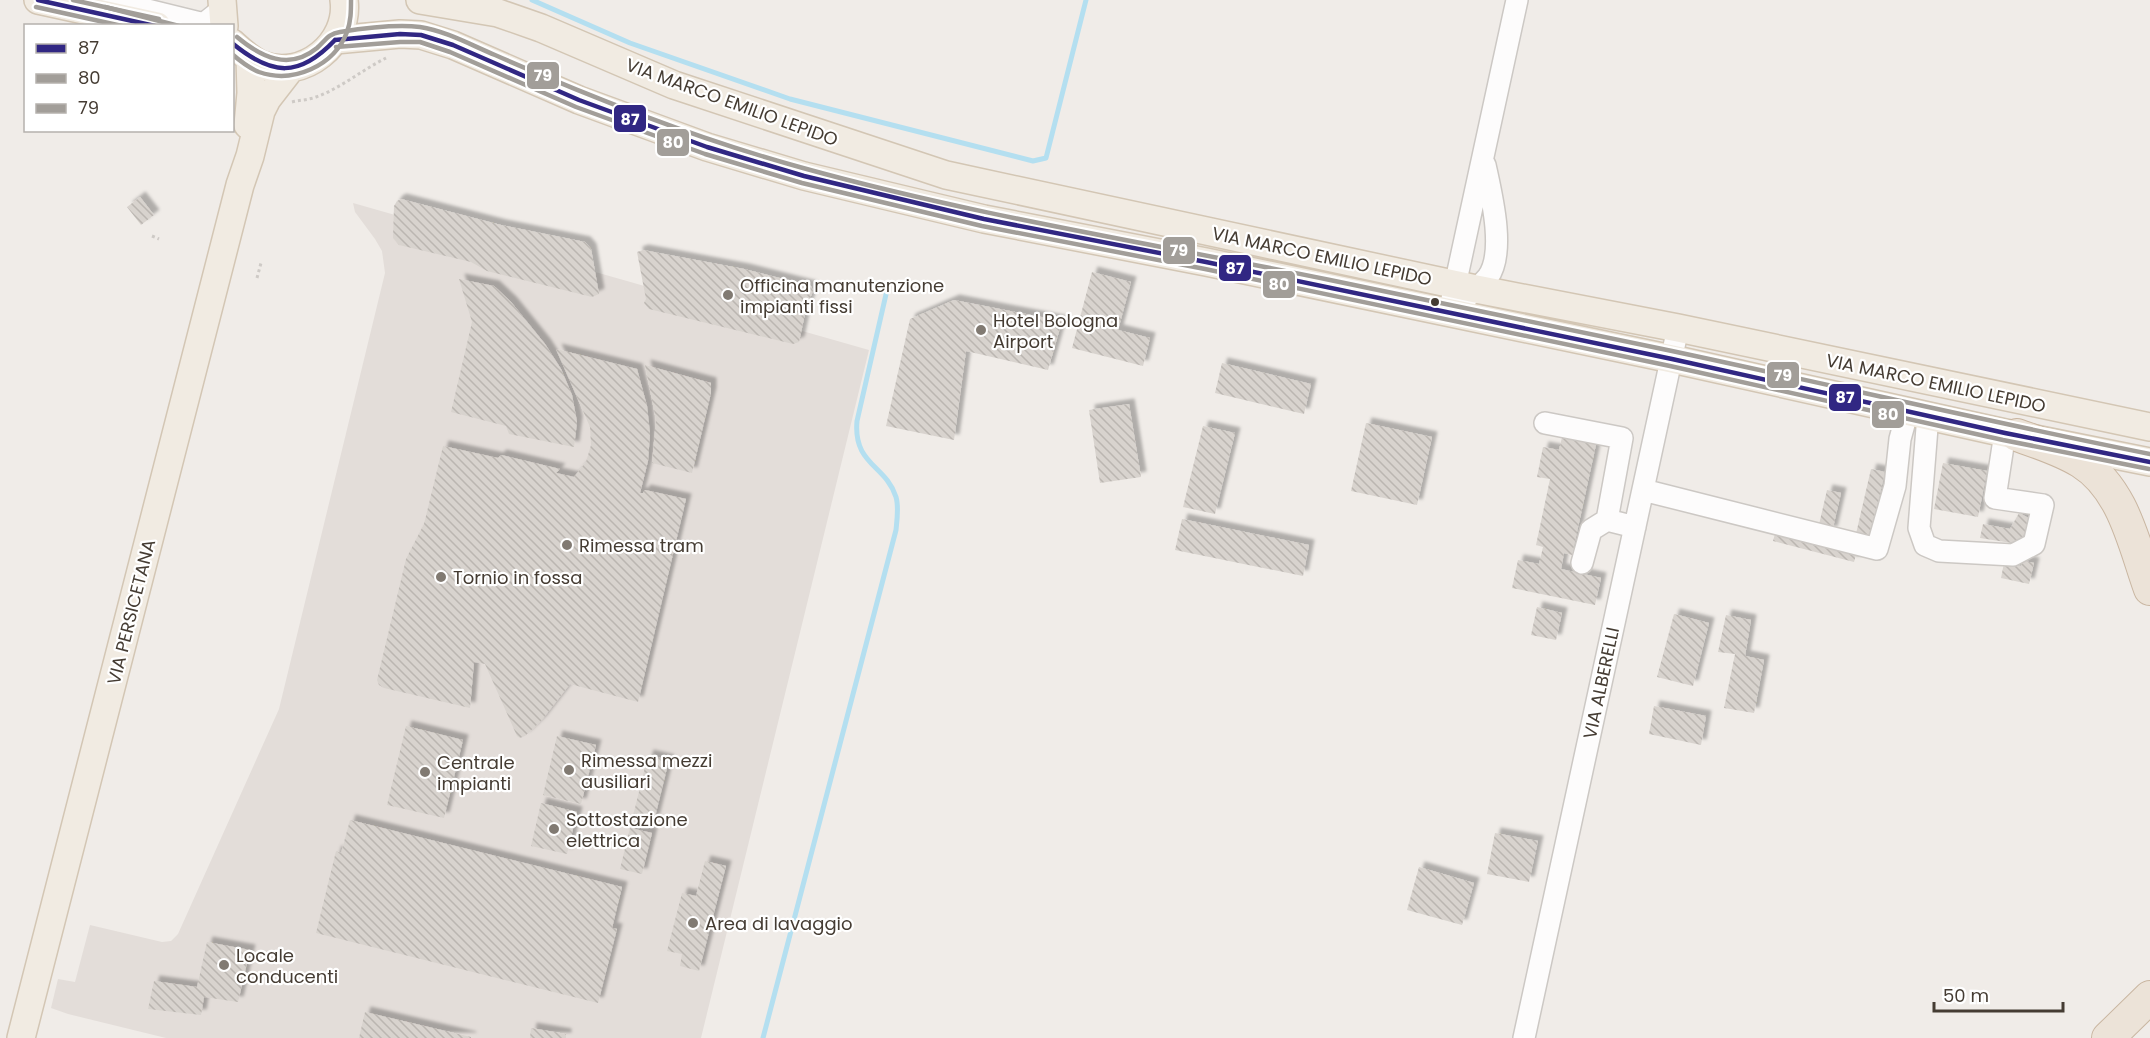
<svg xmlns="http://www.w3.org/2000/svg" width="2150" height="1038" viewBox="0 0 2150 1038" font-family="Poppins,sans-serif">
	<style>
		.industrial { fill: #e3ddd9 }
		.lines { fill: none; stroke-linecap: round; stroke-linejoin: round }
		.stream { stroke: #b4dff0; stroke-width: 5 }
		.building { fill: url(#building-back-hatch); filter: url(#shadow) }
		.minor-casing { stroke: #ccc8c4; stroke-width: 24 }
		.major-casing { stroke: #d3c6b4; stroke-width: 30 }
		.highway-casing { stroke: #c9b6a1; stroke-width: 34 }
		.path { stroke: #cecac6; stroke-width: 3; stroke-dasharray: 3 3; stroke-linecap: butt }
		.minor { stroke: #fdfcfc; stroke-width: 21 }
		.major { stroke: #f1ebe2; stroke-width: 27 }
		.highway { stroke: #ece3d8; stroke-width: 32 }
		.bus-1-casing { stroke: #fff; stroke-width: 9 }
		.bus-2-casing { stroke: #fff; stroke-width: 9 }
		.bus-3-casing { stroke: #fff; stroke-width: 9 }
		.bus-1 { stroke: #312783; stroke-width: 4.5 }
		.bus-2 { stroke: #a29e99; stroke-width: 4.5 }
		.bus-3 { stroke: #a29e99; stroke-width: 4.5 }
		.poi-dot { fill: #817a72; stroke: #fff; stroke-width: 2 }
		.bus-dot { fill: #453c33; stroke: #fff; stroke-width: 2 }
		.labels { text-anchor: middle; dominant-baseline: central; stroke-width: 4.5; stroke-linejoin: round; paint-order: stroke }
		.street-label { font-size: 18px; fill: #453c33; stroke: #fff }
		.poi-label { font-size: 18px; fill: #453c33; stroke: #fff; text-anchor: start }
		.line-badge { stroke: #fff; stroke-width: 2 }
		.badge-label { font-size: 16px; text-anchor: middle; font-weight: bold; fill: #fff }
	</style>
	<defs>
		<pattern id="building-back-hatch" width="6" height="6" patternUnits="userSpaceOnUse" patternTransform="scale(1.5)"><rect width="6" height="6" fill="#d8d3ce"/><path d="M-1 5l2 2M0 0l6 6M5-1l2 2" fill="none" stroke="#bbb6b1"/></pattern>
		<filter id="shadow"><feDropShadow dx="5.5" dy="-5.5" stdDeviation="1.5" flood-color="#0004"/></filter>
	</defs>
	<rect width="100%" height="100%" fill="#f0ece8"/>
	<path class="industrial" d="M353 203 869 350 701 1038H166L68 1014 51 1008 58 979 75 982 90 925 162 942 171 941 178 934 279 709 385 273 382 251 375 239 355 212Z"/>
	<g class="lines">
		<path class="stream" d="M532 0 630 43 790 99 1033 161 1046 158 1086 0
			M763 1038 896 530C897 520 899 507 896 497 886 465 853 465 857 421L887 290"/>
	</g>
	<path class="building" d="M140 197 154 215 141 225 127 207Z
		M401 199 501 225 585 242 591 249 599 294 592 297 487 271 471 262 399 245 393 238 394 206 397 201Z
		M643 250 744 269 811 286 813 291 806 309 799 342 793 344 649 309 644 303 646 299 637 252Z
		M1092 272 1131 282 1118 330 1150 338 1143 366 1072 348Z
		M459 279 494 286 511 302 545 344 561 369 572 395 577 422 574 447 509 434 506 426 451 412 472 322Z
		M954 300 1062 321 1048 370 966 351 954 440 886 426 910 319Z
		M556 349 637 369 647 406 650 434 648 461 640 493H643L645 490 686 499 638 702 570 684 541 721 525 736 520 738 517 736 485 664 474 662 470 708 384 688 379 685 377 680 406 559 424 524 443 446 498 458 501 455 560 469 556 473 574 477 586 462 591 445 590 427Z
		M1222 363 1311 384 1304 414 1215 393Z
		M645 365 711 383V393L692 473 652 463 656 420Z
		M1129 404 1141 477 1100 483 1089 410Z
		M1366 423 1432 437 1417 505 1351 491Z
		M1203 426 1235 433 1215 514 1183 507Z
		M1563 433 1597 440 1572 555 1564 553 1561 569 1601 578 1595 605 1512 588 1518 560 1539 564 1543 547 1536 545 1550 479 1537 477 1543 447 1559 450Z
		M1943 463 1987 471 1978 517 1934 509Z
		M1871 469 1885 472 1869 541 1855 538Z
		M1827 490 1841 493 1832 532 1818 529Z
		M2019 513 2032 520 2018 544 1980 538 1983 524 2010 529Z
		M1182 519 1309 545 1303 576 1175 550Z
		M1776 530 1857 551 1854 562 1773 541Z
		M2024 561 2034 563 2029 584 2001 578 2004 563 2021 566Z
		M1537 607 1562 613 1556 640 1531 635Z
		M1674 614 1709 623 1693 686 1657 677Z
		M1726 615 1751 620 1745 656 1764 660 1754 713 1724 708 1735 654 1718 652Z
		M1654 706 1706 716 1701 745 1649 734Z
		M406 726 463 740 444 818 387 805Z
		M557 736 596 745 581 804 543 795Z
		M648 755 669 760 654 821 633 816Z
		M541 803 577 812 567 854 531 846Z
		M350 820 622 887 612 928 617 929 598 1003 316 933 336 851 341 853Z
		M630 828 652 833 642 874 620 869Z
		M1495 833 1538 841 1529 882 1487 874Z
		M705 861 726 866 699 971 680 966 682 954 667 951 682 893 696 896Z
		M1419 867 1474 883 1462 925 1407 910Z
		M207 942 250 950 238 1002 204 997 201 1015 148 1009 154 981 197 987Z
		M365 1012 471 1037V1038H359Z
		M531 1028 566 1034V1038H530Z"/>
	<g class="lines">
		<defs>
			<path id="minor" d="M107 0 200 23 206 22 221 10
				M1467 297C1474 291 1482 284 1488 277 1506 252 1491 193 1485 165
				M1449 313 1517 0
				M1928 415 1919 528 1925 545 1939 551 2013 555 2034 544 2043 505 1995 498 2005 433
				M1545 423 1622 438 1607 520 1635 527
				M1643 490 1877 549 1895 486 1900 439 1908 410
				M1582 563 1591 530 1607 520
				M1524 1038 1678 328"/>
			<path id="major" d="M38 0 157 26
				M222 0 224 26
				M420 0 498 13 541 28 674 85 946 175 1476 289 1678 328 2150 427
				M335 40 400 34 421 35 453 45 579 100 707 147 804 176 984 219 1206 262 1672 359 2005 433 2150 462
				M232 43C242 52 250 60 262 65 303 81 350 43 344 0
				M248 125 251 93 250 58
				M21 1038 240 185 250 156 261 111 267 99 291 68"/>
			<path id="highway" d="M2017 435C2039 443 2062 450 2081 462 2124 489 2134 545 2150 589
				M2108 1038 2150 997"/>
		</defs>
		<use href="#minor" class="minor-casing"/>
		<use href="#major" class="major-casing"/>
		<use href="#highway" class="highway-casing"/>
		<path class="path" d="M292 102C300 100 308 100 316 97 341 88 362 70 386 58
			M152 236 159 239
			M257 278 261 263"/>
		<use href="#minor" class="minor"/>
		<use href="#major" class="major"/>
		<use href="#highway" class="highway"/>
		<defs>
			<path id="bus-1" d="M38 0 155 26
				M335 40 400 34 421 35 453 45 579 100 707 147 804 176 984 219 1206 262 1672 359 2005 433 2150 462
				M232 43C272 76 299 78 335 40"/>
			<path id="bus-2" d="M36 7 122 26
				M105 7 179 26
				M336 47 400 42H420L450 52 576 107 705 154 802 183 982 226 1205 269 1670 366 2003 440 2149 469
				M232 54C240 61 249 68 259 72 293 84 334 66 347 32 351 21 351 11 351 0"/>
			<path id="bus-3" d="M73 0 159 19
				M237 37C261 57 289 71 317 48 326 40 328 34 340 32 365 28 395 24 420 27 446 31 471 45 495 55 595 99 697 139 803 168 976 216 1155 244 1330 280 1444 304 1558 327 1672 351 1831 385 1990 422 2150 454"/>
		</defs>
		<use href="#bus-1" class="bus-1-casing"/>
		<use href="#bus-2" class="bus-2-casing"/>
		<use href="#bus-3" class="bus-3-casing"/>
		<use href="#bus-1" class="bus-1"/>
		<use href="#bus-2" class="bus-2"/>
		<use href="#bus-3" class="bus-3"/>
	</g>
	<g class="poi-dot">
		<circle cx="728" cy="295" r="6"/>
		<circle cx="981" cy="330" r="6"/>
		<circle cx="567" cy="545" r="6"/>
		<circle cx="441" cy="577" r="6"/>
		<circle cx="569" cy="770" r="6"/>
		<circle cx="425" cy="772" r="6"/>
		<circle cx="554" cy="829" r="6"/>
		<circle cx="693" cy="923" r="6"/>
		<circle cx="224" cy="965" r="6"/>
	</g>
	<circle class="bus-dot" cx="1435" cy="302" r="5"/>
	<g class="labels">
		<g class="street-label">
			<text transform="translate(732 102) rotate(20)">VIA MARCO EMILIO LEPIDO</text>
			<text transform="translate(1322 256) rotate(12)">VIA MARCO EMILIO LEPIDO</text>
			<text transform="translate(1936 383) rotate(12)">VIA MARCO EMILIO LEPIDO</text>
			<text transform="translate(131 612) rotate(-76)">VIA PERSICETANA</text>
			<text transform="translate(1601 683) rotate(-78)">VIA ALBERELLI</text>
		</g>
		<g class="poi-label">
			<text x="740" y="285">Officina manutenzione<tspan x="740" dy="21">impianti fissi</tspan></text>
			<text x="993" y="320">Hotel Bologna<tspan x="993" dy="21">Airport</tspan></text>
			<text x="579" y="545">Rimessa tram</text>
			<text x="453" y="577">Tornio in fossa</text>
			<text x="581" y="760">Rimessa mezzi<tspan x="581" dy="21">ausiliari</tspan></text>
			<text x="437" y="762">Centrale<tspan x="437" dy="21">impianti</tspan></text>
			<text x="566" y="819">Sottostazione<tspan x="566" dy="21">elettrica</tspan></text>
			<text x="705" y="923">Area di lavaggio</text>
			<text x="236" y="955">Locale<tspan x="236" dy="21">conducenti</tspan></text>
		</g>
	</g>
	<g class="line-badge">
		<rect x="526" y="61" width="34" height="29" rx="6" fill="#a29e99"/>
		<rect x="613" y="104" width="34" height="29" rx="6" fill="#312783"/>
		<rect x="656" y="128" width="34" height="29" rx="6" fill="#a29e99"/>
		<rect x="1162" y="236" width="34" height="29" rx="6" fill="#a29e99"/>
		<rect x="1218" y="254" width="34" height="28" rx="6" fill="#312783"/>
		<rect x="1262" y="270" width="34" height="29" rx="6" fill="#a29e99"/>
		<rect x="1766" y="361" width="34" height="28" rx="6" fill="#a29e99"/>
		<rect x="1828" y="383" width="34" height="29" rx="6" fill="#312783"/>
		<rect x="1871" y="400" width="34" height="29" rx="6" fill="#a29e99"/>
	</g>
	<g class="badge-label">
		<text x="543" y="81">79</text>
		<text x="630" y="125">87</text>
		<text x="673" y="148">80</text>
		<text x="1179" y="256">79</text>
		<text x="1235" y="274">87</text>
		<text x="1279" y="290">80</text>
		<text x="1783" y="381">79</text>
		<text x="1845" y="403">87</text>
		<text x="1888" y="420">80</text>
	</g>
	<rect x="24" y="24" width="210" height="108" fill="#ffffff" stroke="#b5b1ad" stroke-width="1.5"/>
	<rect x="36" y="44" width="30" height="9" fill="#312783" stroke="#b5b1ad" stroke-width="1.5"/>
	<text x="78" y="54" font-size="18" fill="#453c33">87</text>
	<rect x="36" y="74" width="30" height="9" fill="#a29e99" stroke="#b5b1ad" stroke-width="1.5"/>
	<text x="78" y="84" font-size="18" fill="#453c33">80</text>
	<rect x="36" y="104" width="30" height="9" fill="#a29e99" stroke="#b5b1ad" stroke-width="1.5"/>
	<text x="78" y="114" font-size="18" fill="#453c33">79</text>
	<path d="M1934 1002v9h129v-9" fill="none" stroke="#453c33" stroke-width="3"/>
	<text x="1943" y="1002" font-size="18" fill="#453c33" stroke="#ffffff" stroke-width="4.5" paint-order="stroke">50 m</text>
</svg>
